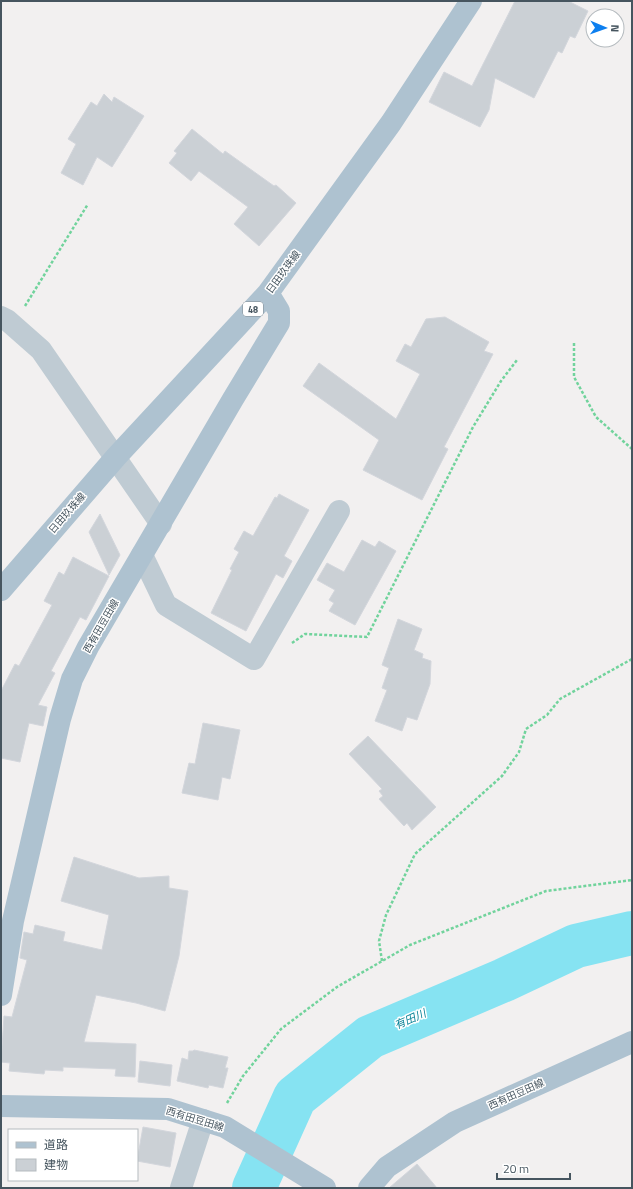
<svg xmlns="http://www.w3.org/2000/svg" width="633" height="1189" viewBox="0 0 633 1189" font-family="'Titillium Web','Noto Sans JP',sans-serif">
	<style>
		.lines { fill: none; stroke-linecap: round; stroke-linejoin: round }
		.river { stroke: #86e3f2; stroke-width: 44 }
		.building { fill: #cbd0d5; stroke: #d3d6dc }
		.path { stroke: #71d39c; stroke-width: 2.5; stroke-dasharray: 3 2; stroke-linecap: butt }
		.minor { stroke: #bfcbd3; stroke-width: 22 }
		.major { stroke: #aec2d0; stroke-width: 22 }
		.labels { text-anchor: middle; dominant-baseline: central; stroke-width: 3; stroke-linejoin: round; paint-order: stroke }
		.shield { fill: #fff; stroke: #7e888f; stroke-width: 1 }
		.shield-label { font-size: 9px; font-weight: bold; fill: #46555f }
		.street-label { font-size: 10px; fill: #46555f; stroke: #fff }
		.water-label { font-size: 11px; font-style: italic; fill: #058095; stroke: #fff }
	</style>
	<rect width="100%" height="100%" fill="#f2f0f0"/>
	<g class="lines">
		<path class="river" d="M254 1188 295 1097 370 1037 504 980 576 946 632 933"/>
	</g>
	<path class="building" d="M515 1H568L588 11 575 38 570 36 562 53 558 51 534 98 495 78 489 110 480 127 429 102 444 72 472 86Z
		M104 94 112 102 114 97 144 116 112 167 97 157 83 185 61 173 76 144 68 139 91 102 97 106Z
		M192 129 223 154 225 151 274 186 276 185 296 203 259 246 234 224 248 207 199 171 191 181 169 163 177 153 174 151Z
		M445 317 489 342 484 351 493 354 444 447 448 449 422 500 363 470 379 440 303 386 319 363 396 419 420 374 396 361 405 344 411 347 426 319Z
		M279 494 309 510 284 556 292 561 283 578 276 574 246 631 211 613 232 570 230 569 239 552 234 549 244 531 253 536 275 497 277 498Z
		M100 514 120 555 109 575 89 532Z
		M362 540 375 547 379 541 396 551 355 625 329 611 334 603 329 600 335 590 317 580 327 563 344 572Z
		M73 557 109 576 86 620 80 617 51 671 55 673 38 705 47 707 43 726 29 723 20 762 1 758V691L15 664 19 666 52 605 44 601 59 572 64 575Z
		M398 619 422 629 414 650 423 654 422 658 431 661 430 684 417 720 407 717 402 731 375 721 387 690 382 688 389 668 382 665Z
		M203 723 240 730 230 779 222 777 218 800 182 793 189 763 195 764Z
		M368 736 436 807 412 830 407 823 404 826 379 799 383 796 379 791 382 789 349 754Z
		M74 857 139 878 169 876V888L188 891 179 956 165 1011 136 1003 96 995 84 1042 136 1044 135 1077 115 1076 116 1069 63 1067V1071L45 1070 44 1074 9 1071 10 1063 1 1062 4 1016 12 1017 27 960 20 958 24 932 33 934 35 925 65 932 63 941 102 950 109 915 61 901Z
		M194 1050 228 1057 225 1068H228L223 1088 209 1085 208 1088 177 1081 182 1058 188 1060 189 1051H193Z
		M140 1061 172 1065 170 1086 138 1082Z
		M143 1127 176 1133 170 1167 137 1161Z
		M417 1164 437 1188H389Z"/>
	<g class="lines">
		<path class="path" d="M25 306 88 204
			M574 343V377L596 417 632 449
			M292 643 305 634 367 637 473 427 501 381 517 360
			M382 961 379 941 386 915 415 854 502 776 519 752 526 729 547 715 560 699 632 659
			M227 1103 243 1076 281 1029 337 987 410 945 546 891 632 880"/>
		<path class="minor" d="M1 317 7 320 41 350 161 524
			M142 555 166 605 254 659 339 511
			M181 1188 203 1120"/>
		<path class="major" d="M1 590 116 457 268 293 391 123 471 1
			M1 995 13 921 60 719 72 679 88 647 233 399 279 323V311L268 293
			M1 1106 168 1109 225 1127 325 1188
			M369 1188 387 1167 455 1122 632 1042"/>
	</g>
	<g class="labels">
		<rect class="shield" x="243" y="302" width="20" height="14" rx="3"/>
		<g class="shield-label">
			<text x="253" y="309">48</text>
		</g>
		<g class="street-label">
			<text transform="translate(283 272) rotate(-54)">日田玖珠線</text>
			<text transform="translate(67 513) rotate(-49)">日田玖珠線</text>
			<text transform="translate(101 626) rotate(-60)">西有田豆田線</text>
			<text transform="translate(516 1094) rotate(-24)">西有田豆田線</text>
			<text transform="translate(195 1119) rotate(17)">西有田豆田線</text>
		</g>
		<g class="water-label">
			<text transform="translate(410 1019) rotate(-24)">有田川</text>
		</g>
	</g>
	<rect width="633" height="1189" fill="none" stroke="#46555f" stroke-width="4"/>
	<rect x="8" y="1129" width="130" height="52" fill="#ffffff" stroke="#b5bbbf"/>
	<rect x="16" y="1142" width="20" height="6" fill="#aec2d0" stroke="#b5bbbf"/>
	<text x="44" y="1149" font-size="12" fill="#46555f">道路</text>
	<rect x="16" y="1159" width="20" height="12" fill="#cbd0d5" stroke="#b5bbbf"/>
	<text x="44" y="1169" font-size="12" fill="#46555f">建物</text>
	<g transform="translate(605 28) rotate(92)"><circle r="19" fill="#ffffff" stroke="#b5bbbf"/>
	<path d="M0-3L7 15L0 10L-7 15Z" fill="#0d7fef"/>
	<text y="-6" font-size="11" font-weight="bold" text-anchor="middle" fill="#46555f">N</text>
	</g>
	<path d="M497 1173v6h73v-6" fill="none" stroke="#46555f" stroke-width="2"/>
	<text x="503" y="1173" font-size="12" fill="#46555f" stroke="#ffffff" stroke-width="3" paint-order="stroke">20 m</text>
</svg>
